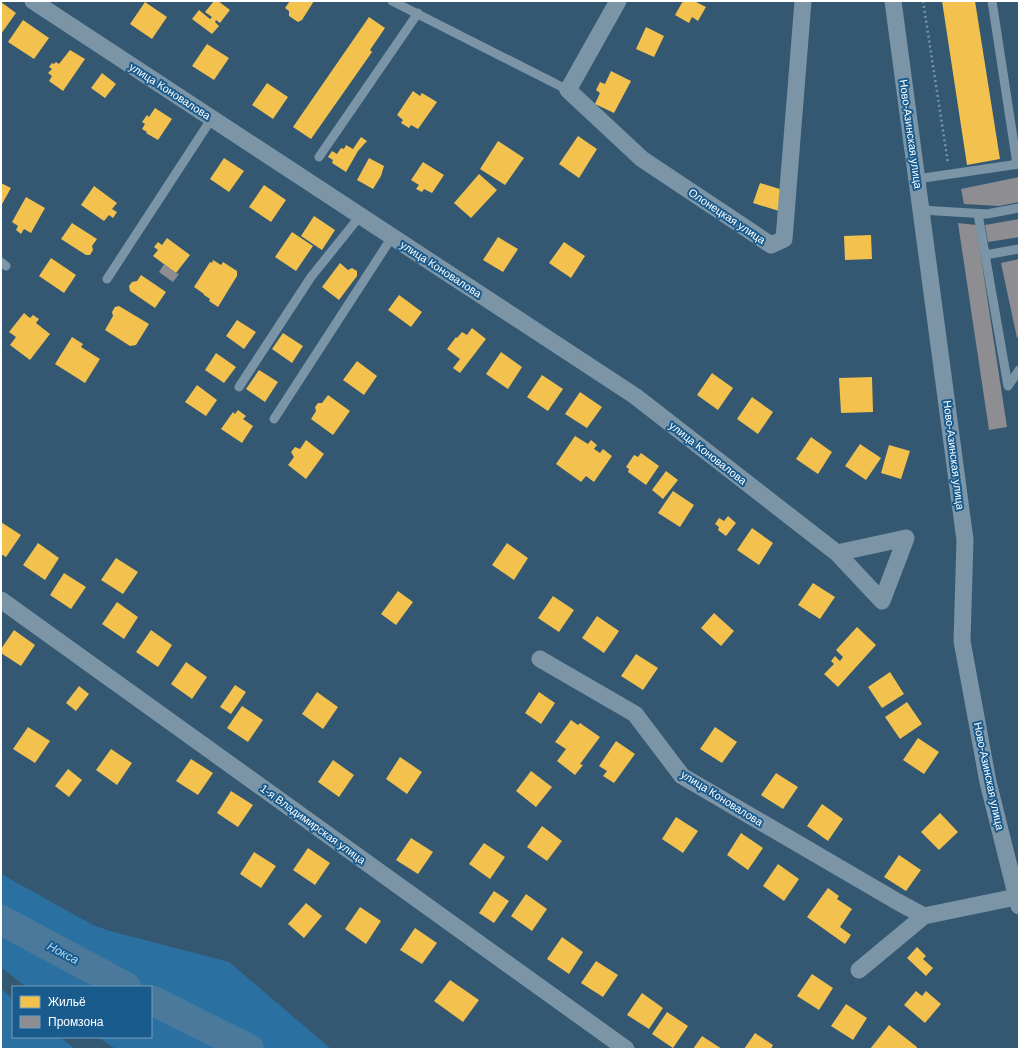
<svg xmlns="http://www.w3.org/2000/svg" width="1020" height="1050" viewBox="0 0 1020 1050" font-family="Helvetica,sans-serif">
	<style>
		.green { fill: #2a71a2 }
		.homes { fill: #f2c14e }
		.industry { fill: #8d8d92 }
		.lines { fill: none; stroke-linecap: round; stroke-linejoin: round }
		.river { stroke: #4a799b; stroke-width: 30 }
		.path { stroke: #7b94a6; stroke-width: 2.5; stroke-dasharray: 2 3; stroke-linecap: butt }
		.service { stroke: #7b94a6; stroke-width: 9 }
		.minor { stroke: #7b94a6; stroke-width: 17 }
		.labels { text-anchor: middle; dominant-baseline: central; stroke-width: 4; stroke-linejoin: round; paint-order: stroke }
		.street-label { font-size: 11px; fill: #fff; stroke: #195b8d }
		.water-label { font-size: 12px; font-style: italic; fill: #b0d9f5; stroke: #195b8d }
	</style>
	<rect width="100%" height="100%" fill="#345872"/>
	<path class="green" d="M1 874 93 925 110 931 229 962 331 1049H116L97 1037H151V987H26L1 967Z
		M1 989 13 999V1037H60L75 1049H1Z"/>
	<path class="homes" d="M214 1H218L230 10 220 23 216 20 215 22 219 26 212 34 192 19 199 10 210 19 212 17 205 12Z
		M290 1H314L302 20 298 22 289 16V11L285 8Z
		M683 1H694L706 7 698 21 692 17 689 23 675 15Z
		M942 1H975L1000 159 967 165Z
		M1 2 16 13 1 34Z
		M145 2 167 17 152 39 130 24Z
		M369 17 385 28 370 50 372 52 311 139 293 127Z
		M23 20 49 38 34 59 8 42Z
		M646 27 664 36 654 57 636 49Z
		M207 44 229 58 214 80 192 66Z
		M70 50 85 59 63 91 49 81 52 76 48 73 52 69 49 67 52 63 54 64 56 62 59 64Z
		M611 71 631 81 614 113 595 104 600 93 596 90 600 82 605 84Z
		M102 73 116 84 105 98 91 88Z
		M267 83 288 97 273 119 252 105Z
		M413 91 420 96 422 93 437 102 418 129 411 125 409 128 401 123 403 120 397 115Z
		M155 108 172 119 158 140 146 133 147 132 142 129 145 124 142 122 147 115 149 117Z
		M578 136 597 149 579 178 559 164Z
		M361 137 367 141 358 151 346 172 332 163 333 160 328 157 332 151 337 154 341 148 344 149 346 145 353 149Z
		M498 141 524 158 505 185 480 169Z
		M224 158 244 171 229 192 210 179Z
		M369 158 384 166 381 176 373 189 357 180Z
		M423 162 444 175 432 193 424 189 422 192 416 189 419 185 411 180Z
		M479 174 497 190 471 218 454 203Z
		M1 183 11 188 1 206Z
		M760 183 786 191 779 211 753 203Z
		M264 185 286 200 271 222 249 207Z
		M94 186 117 203 112 209 117 212 113 218 109 215 104 221 81 205Z
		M26 197 45 208 31 233 24 229 21 234 16 230 18 226 12 222Z
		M314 216 335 230 322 250 301 236Z
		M72 223 97 239 92 246 93 250 90 255H86L61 239Z
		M292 232 313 246 296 271 275 257Z
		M871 235 872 259 845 260 844 236Z
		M498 237 518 249 503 272 483 260Z
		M167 238 190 255 176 273 153 256 158 250 154 247 158 242 162 245Z
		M564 242 585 256 571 278 549 263Z
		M51 258 76 275 64 293 39 276Z
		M213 260 221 265 223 262 237 271V276L218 307 209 301 210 299 204 295V294L194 287 210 262 212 263Z
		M340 263 348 270 352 268 357 271V276L339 300 322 287Z
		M141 275 166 292 155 308 130 291 129 286 132 282 137 281Z
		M399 295 422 312 411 327 388 310Z
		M119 306 149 324 136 345 130 346 105 330 113 316 112 312 115 307Z
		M24 313 30 318 33 315 39 319 36 323 50 334 30 360 10 345 16 337 9 332Z
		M237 320 256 332 244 349 226 336Z
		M472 328 486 339 460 373 453 368 460 359 447 349 456 337 457 338 462 332 467 335Z
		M283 333 303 346 292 363 272 349Z
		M72 337 83 344 81 347 100 359 85 383 55 364Z
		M501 352 522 367 508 389 486 374Z
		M216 353 236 367 224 383 205 370Z
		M357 361 377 376 364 395 343 380Z
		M259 370 278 382 265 402 246 389Z
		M712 373 733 388 718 410 697 395Z
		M542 375 563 389 548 411 527 397Z
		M872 377 873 412 841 413 839 378Z
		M197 385 217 400 206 416 185 402Z
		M580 392 602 407 587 428 565 414Z
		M328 395 350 411 333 435 311 419 316 411 315 407 318 403H322Z
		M752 397 773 412 758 434 737 419Z
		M238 410 246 416 243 419 253 426 242 443 221 429 233 412 235 414Z
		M575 436 588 444 591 440 597 445 594 449 600 453 603 449 612 456 594 482 586 476 581 482 556 464Z
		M811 437 832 452 818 474 796 459Z
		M306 440 324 454 306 479 288 465 294 457 291 452 295 447 300 449Z
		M860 444 881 458 866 480 845 466Z
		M889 445 910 451 901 479 881 473Z
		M641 453 659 466 646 485 628 472 629 469 626 467 634 455 638 457Z
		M666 471 678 480 663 499 652 490Z
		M673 491 694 505 680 527 658 513Z
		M728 516 736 523 726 536 718 530 719 527 715 524 719 518 724 521Z
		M1 522 21 535 6 557 1 554Z
		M752 528 773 543 759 565 737 550Z
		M38 543 59 558 45 580 23 565Z
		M507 543 528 558 514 580 492 565Z
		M116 558 138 572 123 594 101 580Z
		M64 573 86 587 71 609 50 595Z
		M813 583 835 597 820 619 798 605Z
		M398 591 413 602 396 625 381 614Z
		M553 596 574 610 559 632 538 618Z
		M117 602 138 617 124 639 102 624Z
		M714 613 734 631 721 646 701 628Z
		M597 616 619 631 604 653 582 638Z
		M857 627 876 645 838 687 824 674 834 664 831 661 835 656 840 661 843 657 836 650Z
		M14 630 35 645 21 666 1 653V649Z
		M151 630 172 645 158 667 136 652Z
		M636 654 658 668 643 690 621 676Z
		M186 662 207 677 192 699 171 684Z
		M890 672 904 694 882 708 868 687Z
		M235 685 246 692 231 714 220 707Z
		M79 686 89 694 76 711 66 703Z
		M317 692 338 707 323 729 302 714Z
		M539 692 555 703 541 724 525 713Z
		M907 702 922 724 900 739 885 717Z
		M242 706 263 720 248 742 227 728Z
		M571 720 578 725 580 723 600 737 580 764 583 765 575 775 557 761 566 749 555 742Z
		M28 727 50 741 35 763 13 749Z
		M715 727 737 742 722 763 700 749Z
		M918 738 939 752 924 774 903 760Z
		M616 741 635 754 614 783 603 776 607 771 599 766Z
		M111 749 132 763 117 785 96 770Z
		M400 757 422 772 407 794 386 779Z
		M191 759 213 773 198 795 176 781Z
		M333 760 354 775 339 797 318 782Z
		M68 769 82 780 69 797 55 786Z
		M531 771 552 787 536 807 516 791Z
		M776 773 798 787 783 809 761 795Z
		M231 791 253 805 238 827 217 813Z
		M822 804 843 819 828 841 807 826Z
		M940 813 958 832 939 850 921 832Z
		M676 817 698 831 683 853 662 839Z
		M542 826 562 841 547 861 527 847Z
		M741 833 763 848 748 870 727 855Z
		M411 838 433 852 418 874 396 860Z
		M484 843 505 857 490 879 469 864Z
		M308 848 330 863 315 885 293 870Z
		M254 852 276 866 261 888 240 874Z
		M899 855 921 870 906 891 884 877Z
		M778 864 799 879 784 901 763 886Z
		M828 888 839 896 837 899 852 909 840 927 851 935 845 944 807 917Z
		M494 891 509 901 494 923 479 913Z
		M526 894 547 909 532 931 511 916Z
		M306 903 322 916 304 938 288 924Z
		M360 907 381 921 366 944 345 929Z
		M415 928 437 943 422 964 400 950Z
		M562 937 583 952 569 974 547 959Z
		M917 947 926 956 923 959 933 968 926 976 907 958Z
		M596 961 618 975 603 997 581 983Z
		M812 974 833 988 819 1010 797 996Z
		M450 980 479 1000 463 1022 434 1001Z
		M916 991 922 996 926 991 941 1004 925 1023 904 1005Z
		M642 993 663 1008 649 1029 627 1015Z
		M846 1004 867 1018 853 1040 831 1026Z
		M667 1012 688 1026 673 1048 652 1034Z
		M889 1025 917 1047 916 1049H870Z
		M755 1033 773 1045 771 1049H744Z
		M702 1036 722 1049H693Z"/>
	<path class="industry" d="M1019 177V202L999 206 964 204 961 189Z
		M1019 219V237L988 242 985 225Z
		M958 223 976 225 1007 427 989 430Z
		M1019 259V338H1017L1001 263Z
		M164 264 177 274V273L179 274 173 282 159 272Z"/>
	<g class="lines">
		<path class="river" d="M1 920 126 987
			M151 1000 249 1049"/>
		<path class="path" d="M923 1 948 163"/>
		<path class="service" d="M392 1 568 90
			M992 1 1017 164
			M319 157 418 13
			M917 179 1019 164
			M921 210 987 214 1019 208
			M978 214 1008 386
			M985 255 1019 249
			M1 262 6 266
			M107 279 212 118
			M1008 386 1019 370
			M239 387 311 277 360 216
			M274 419 392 237"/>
		<path class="minor" d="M33 1 635 396 837 553
			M618 1 568 90 642 159 771 245 784 239 803 1
			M893 1 965 540 962 641 988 782 1019 906
			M906 538 882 601 837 553Z
			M1 600 626 1049
			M540 659 635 714 682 776 898 902 924 916 1016 897
			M859 970 924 916"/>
	</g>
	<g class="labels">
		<g class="street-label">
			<text transform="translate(170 91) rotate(33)">улица Коновалова</text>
			<text transform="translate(911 134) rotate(82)">Ново-Азинская улица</text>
			<text transform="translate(727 216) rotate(34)">Олонецкая улица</text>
			<text transform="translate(441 269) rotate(33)">улица Коновалова</text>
			<text transform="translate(708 453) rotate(38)">улица Коновалова</text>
			<text transform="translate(954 455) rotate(83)">Ново-Азинская улица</text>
			<text transform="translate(989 776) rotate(78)">Ново-Азинская улица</text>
			<text transform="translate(722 798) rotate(32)">улица Коновалова</text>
			<text transform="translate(313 824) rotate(36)">1-я Владимирская улица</text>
		</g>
		<g class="water-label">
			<text transform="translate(63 953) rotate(28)">Нокса</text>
		</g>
	</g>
	<rect width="1020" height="1050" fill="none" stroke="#ffffff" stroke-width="4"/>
	<rect x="12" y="986" width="140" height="52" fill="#195b8d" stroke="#759dbb"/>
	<rect x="20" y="996" width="20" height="12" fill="#f2c14e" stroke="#759dbb"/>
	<text x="48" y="1006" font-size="12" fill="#ffffff">Жильё</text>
	<rect x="20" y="1016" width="20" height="12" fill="#8d8d92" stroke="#759dbb"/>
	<text x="48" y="1026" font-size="12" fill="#ffffff">Промзона</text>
</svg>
